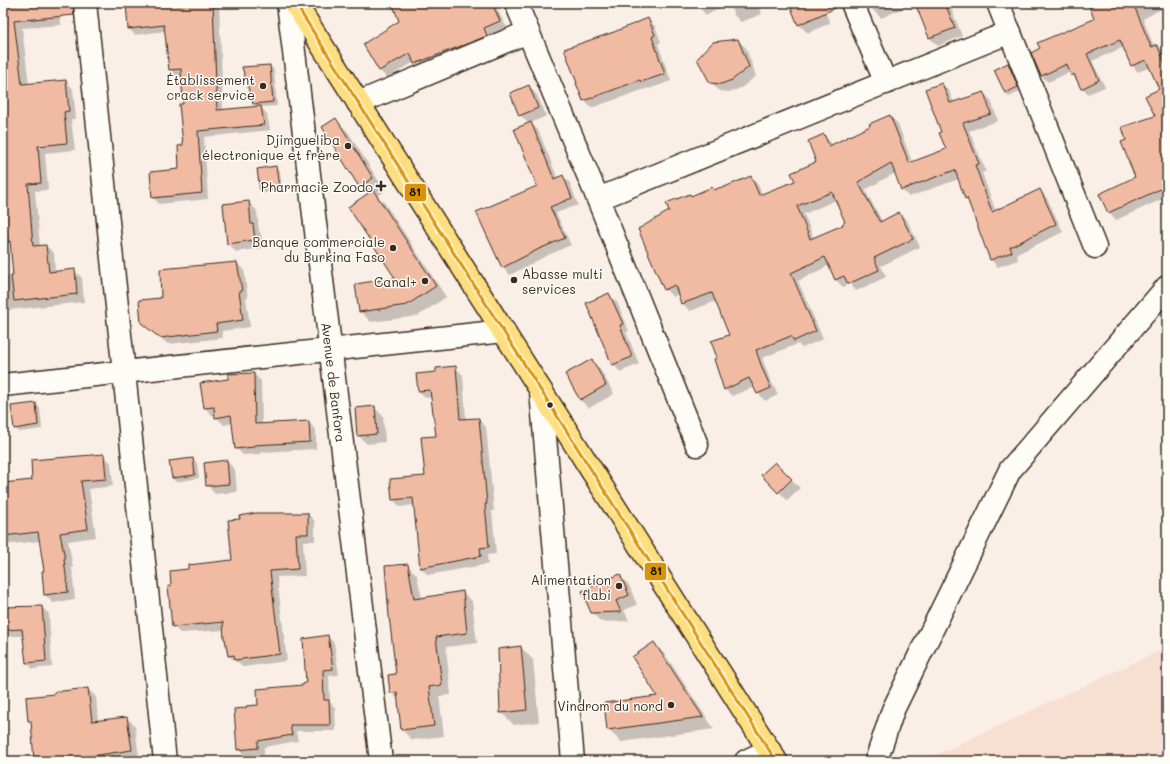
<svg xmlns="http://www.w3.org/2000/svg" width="1170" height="764" viewBox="0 0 1170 764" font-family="Mali,sans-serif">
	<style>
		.built { fill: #f7dfd2 }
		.shadow { fill: #0003; fill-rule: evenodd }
		.building { fill: #f0bba2; stroke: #3b2a1e; fill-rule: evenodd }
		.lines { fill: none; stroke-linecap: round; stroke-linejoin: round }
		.minor-casing { stroke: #3b2a1e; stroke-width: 25 }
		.major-casing { stroke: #3b2a1e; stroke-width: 25 }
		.minor { stroke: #fdfcf7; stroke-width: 22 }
		.major { stroke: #fedf80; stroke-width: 22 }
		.bus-1-casing { stroke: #fdfcf7; stroke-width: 6 }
		.bus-1 { stroke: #db9304; stroke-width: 3 }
		.poi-dot { fill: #3b2a1e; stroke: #fdfcf7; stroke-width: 1.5 }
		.labels { text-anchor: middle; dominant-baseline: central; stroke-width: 3; stroke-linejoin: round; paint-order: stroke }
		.poi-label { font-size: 13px; fill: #3b2a1e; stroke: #fdfcf7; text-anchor: end }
		.street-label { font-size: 13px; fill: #3b2a1e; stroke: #fdfcf7 }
		.line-badge { stroke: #fdfcf7; stroke-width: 1.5 }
		.pale-badge-label { font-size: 11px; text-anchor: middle; font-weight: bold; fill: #111 }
	</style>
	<rect width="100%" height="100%" fill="#faefe6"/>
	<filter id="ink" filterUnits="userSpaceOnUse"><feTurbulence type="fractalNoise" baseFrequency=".025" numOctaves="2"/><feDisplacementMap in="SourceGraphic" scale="8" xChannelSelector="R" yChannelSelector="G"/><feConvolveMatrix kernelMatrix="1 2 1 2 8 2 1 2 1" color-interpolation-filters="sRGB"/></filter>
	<g filter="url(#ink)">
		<path class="built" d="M1167 648V761H923L1159 651Z"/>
		<path class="shadow" d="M3 3H14V6L53 3 60 10 61 25 22 28 29 85 66 81 73 89 76 119H71L75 150 45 153 48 190 35 191 40 246H46L54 253 55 272 74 270 82 278 84 302 9 310 3 304V277L14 276 11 244 9 241 7 216 3 217Z
			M148 3H219L223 111 258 108 254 103 270 66 274 70 277 106 261 107 267 114 270 130 204 137 208 199 159 204 153 197 180 170 184 146V104L182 75 176 76 170 69 165 31 135 35 129 29Z
			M393 3H494L507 28 422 71 414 62 387 78 380 71 364 45 400 22Z
			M697 3H758L762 14 741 22 734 15 729 4 706 15 700 8Z
			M791 3H821L830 23 808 33 799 25 792 8Z
			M870 3H915L881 18 873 10Z
			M916 3H949L962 36 938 46 930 38Z
			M1089 3H1166L1167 6 1143 19 1153 44 1155 43 1162 49 1167 61V77L1151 67 1138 72 1132 65 1124 47 1092 61 1105 87 1088 94 1072 75 1070 72 1048 82 1041 76 1032 53 1096 19Z
			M648 19 655 26 661 42 658 44 671 81 649 89 648 88 591 108 584 100 614 33Z
			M738 40 746 48 756 76 741 88 730 92 719 91 711 82Z
			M1008 64 1012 68 1019 85 1006 92V93L996 70Z
			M942 84 949 91 954 103 983 93 991 100 998 121 969 131 986 171 982 173 996 212 1040 190 1047 198 1063 232 1017 254 1018 260 998 267 991 260 969 202 966 199 959 179 909 197 902 190 895 173 865 190 882 221 899 213 907 220 920 247 881 266 886 277 856 291 850 284 843 287 836 280 830 265 798 281 823 339 802 348 798 344 762 358 769 377 778 395 765 401 758 393 754 387 732 396 725 389 719 359 730 335 716 301 690 311 682 303 679 294 673 297 665 289 692 197 723 189 751 177 758 185 763 195 796 181 818 162 824 135 831 143 832 145 890 116 898 124 912 162 948 149 942 133ZM836 200 846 223 844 226 814 239 804 214Z
			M528 86 537 95 546 116 531 123 538 130 558 179 563 176 570 183 578 205 556 213 571 245 546 256 510 275 503 268 478 213 538 187 529 124 520 115Z
			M1020 87 1021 91 1009 97 1006 93Z
			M1167 89V197L1116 220 1109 213 1136 178 1127 141 1156 116Z
			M336 120 348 132 385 191 377 196 384 202 446 297 418 316 371 322 360 311 396 278 368 195 360 187Z
			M276 168 280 171 282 191 265 193 261 189Z
			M249 202 257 211 259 231 261 234 263 248 236 252 228 243Z
			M237 263 244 270 248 298H246L250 327 222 331 223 338 168 344 150 330 142 323 162 299Z
			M609 295 617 302 629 331 626 332 639 364 620 372 613 364Z
			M592 361 600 369 614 394 589 408 580 400Z
			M455 367 463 375 466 420 478 419 486 427 494 511H492L496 554 487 555 488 564 428 575 421 568 414 505 400 507 393 499 426 477 437 437 432 397 426 398 419 391 437 372Z
			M254 374 261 381 262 424 308 422 316 430V449L261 452V454L243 455 236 448 233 423 224 425 216 417V415H212L205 408 229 380Z
			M36 404 40 408 42 429 19 432 15 428Z
			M374 407 383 416 385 442 367 444 358 435Z
			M103 455 111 463 113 486 89 489 96 537 68 541 73 567H72L75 600 53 603 45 595 46 572 40 541 3 545V484L33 481Z
			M193 459 197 463 199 478 176 482 172 478Z
			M227 461 235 470 237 492 215 494 207 485Z
			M775 463 800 488 787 500 763 475Z
			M308 514 315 521V541H303L305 576 277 577 287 661 243 667 238 662H236L228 655 225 630 180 633 173 626 172 587 190 570 233 561Z
			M407 565 417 575 422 599 462 592 472 601 477 643 446 647 451 695 439 696 444 736 412 740 402 730 399 700 391 693 398 675Z
			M619 576 629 585 637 605 624 610 629 621 601 622 592 612Z
			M42 607 49 614 52 667 33 669 27 663 24 636H3V608Z
			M328 637 334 643 339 675 329 676 330 702 335 708 336 731H296L298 741 264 747V755L244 756 238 749 247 709 259 706 307 684Z
			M654 643 666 656 714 729 621 742 608 729 659 697Z
			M521 647 533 660 539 722 514 725 501 712Z
			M88 689 96 697 98 722 127 718 135 726 139 758 121 761H35L32 723 29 721 55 695Z"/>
		<path class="building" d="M37 3H73L74 15 14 21 22 84 66 80 69 111 64 112 67 143 38 146 41 183 28 184 33 246 46 245 49 272 75 269 77 294 14 301 11 276H13L10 241 8 242 3 186V6Z
			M126 3H213L217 110 261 106 264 125 198 131 202 193 152 198 150 172 179 169 178 146 183 145 179 104H183L181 69 169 70 164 25 128 29Z
			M392 3H492L500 21 484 28 487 36 414 64 410 53 379 71 363 44 399 21Z
			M790 3H840V6L798 25 791 8 792 7Z
			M915 3H945L955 28 929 38Z
			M1088 3H1133L1151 47 1157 45 1167 67V186L1108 213 1099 194 1135 177 1121 142 1126 140 1122 127 1155 116 1145 96 1159 89 1146 60 1131 66 1120 40 1087 54 1099 80 1081 89 1074 74 1071 76 1067 64 1041 76 1031 53 1040 48 1037 43 1094 19Z
			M648 18 655 35 652 37 665 74 641 82 640 80 583 101 576 83H577L564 49 614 32Z
			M738 39 749 67 732 80 721 84 710 83 697 59 713 42Z
			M1008 63 1018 87 1005 93 994 70Z
			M270 65 273 102 253 104 242 67Z
			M942 83 950 103 984 92 991 114 963 123 979 164 975 165 992 212 1040 189 1056 224 1010 247 1012 252 990 260 967 198 965 199 955 170 901 190 891 163 858 182 880 222 899 212 913 239 874 258 879 270 848 284 844 276 835 280 825 257 791 273 816 331 794 341 791 336 756 350 762 368 771 388 757 394 749 378 724 390 714 359 717 358 711 341 729 335 712 293 681 304 675 285 664 290 638 229 669 211 666 203 690 194 691 196 712 187 714 190 721 187 722 188 751 176 759 195 795 181 791 173 816 162 808 141 824 134 829 146 870 126 869 124 890 115 909 163 946 149 939 133 941 132 925 89ZM832 192 845 222 842 224 843 225 810 239 797 206Z
			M529 85 538 108 519 116 510 93Z
			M336 118 373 178 359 187 322 127Z
			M531 122 554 179 563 175 572 198 550 207 565 238 539 249 502 268 476 212 537 186 514 129Z
			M276 166 279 187 260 190 257 169Z
			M373 190 436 286 407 305 359 312 355 284 395 278 348 207Z
			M249 201 251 224H253L255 240 227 244 223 204Z
			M237 262 242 291H239L243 320 216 324 217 331 160 338 141 323 139 300 161 298 160 269Z
			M609 293 623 324 620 325 632 357 612 365 586 303Z
			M592 359 606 385 580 400 565 374Z
			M456 366 460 419 479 418 487 504H485L489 547 480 548 481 556 420 568 413 498 392 500 390 479 425 476 421 437 436 436 430 390 418 391 416 374 436 372V368Z
			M254 373 255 424 309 421 310 442 254 445V447L235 449 231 415 215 418 214 407 204 408 200 383 228 379V374Z
			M36 403 38 425 14 429 11 406Z
			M375 406 377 434 357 436 355 408Z
			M104 454 106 479 81 481 88 529 60 533 65 559H64L68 592 44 595 42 571H44L38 532 3 536V483L32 480 31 460Z
			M193 458 195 475 172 478 169 461Z
			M227 460 229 484 206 486 204 463Z
			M775 462 792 479 778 493 761 475Z
			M256 513H308V534H296L298 569 270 571 280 654 235 660 234 655 228 656 225 639H224L223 622 172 627 168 586H171L170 571 188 569V565L232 560 228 520 240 519 239 516Z
			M408 564 414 599 463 591 467 633 436 637 442 685 429 687 434 726 401 730 397 692 390 693 388 675 396 674 389 616 385 566Z
			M620 574 629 595 616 601 621 612 591 613 582 591Z
			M42 606 46 661 26 663 22 629 3 630V607Z
			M328 635 333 669 323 670 324 700H329L330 725H290L292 735 258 741V748L237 750 234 709 246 708V706L258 705 257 689 303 685V684L306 683 303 639Z
			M654 642 703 717 607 730 604 703 657 696 632 657Z
			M521 646 527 710 500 713 498 649Z
			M88 688 92 721 127 717 132 750 85 757V761H34L31 721H28L26 697 54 694V692Z"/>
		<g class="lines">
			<defs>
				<g id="minor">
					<path d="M85 3 165 761"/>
					<path id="s1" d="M288 3 381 761"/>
					<path d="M516 3 598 199 697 445"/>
					<path d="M852 3 886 83"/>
					<path d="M998 3 1095 247"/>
					<path d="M358 103 528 32"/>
					<path d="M598 199 1010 32"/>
					<path d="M3 385 504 331"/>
					<path d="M541 391 573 761"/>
					<path d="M746 761 769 750"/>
					<path d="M876 761 893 710 1010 470 1167 287"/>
				</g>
				<path id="major" d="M295 3 776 761"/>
			</defs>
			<use href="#minor" class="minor-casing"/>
			<use href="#major" class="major-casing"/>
			<use href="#minor" class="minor"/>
			<use href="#major" class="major"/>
			<defs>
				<path id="bus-1" d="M295 3 776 761"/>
			</defs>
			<use href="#bus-1" class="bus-1-casing"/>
			<use href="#bus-1" class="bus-1"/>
		</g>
	</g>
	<g class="poi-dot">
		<circle cx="263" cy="86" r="4"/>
		<circle cx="348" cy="146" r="4"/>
		<path d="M379 180h4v4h4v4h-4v4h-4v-4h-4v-4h4z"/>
		<circle cx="393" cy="248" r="4"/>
		<circle cx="514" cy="280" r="4"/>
		<circle cx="425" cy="281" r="4"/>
		<circle cx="550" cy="405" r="3.5"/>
		<circle cx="619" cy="586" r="4"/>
		<circle cx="671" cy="705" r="4"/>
	</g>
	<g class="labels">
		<g class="poi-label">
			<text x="255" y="79">Établissement<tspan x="255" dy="15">crack service</tspan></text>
			<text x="340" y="139">Djimgueliba<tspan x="340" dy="15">électronique et frère</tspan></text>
			<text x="373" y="186">Pharmacie Zoodo</text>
			<text x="385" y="241">Banque commerciale<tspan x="385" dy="15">du Burkina Faso</tspan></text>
			<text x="522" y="273" text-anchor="start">Abasse multi<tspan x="522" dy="15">services</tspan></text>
			<text x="417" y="281">Canal+</text>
			<text x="611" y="579">Alimentation<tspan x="611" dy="15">flabi</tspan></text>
			<text x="663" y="705">Vindrom du nord</text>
		</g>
		<g class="street-label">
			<text stroke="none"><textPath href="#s1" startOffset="382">Avenue de Banfora</textPath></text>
		</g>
	</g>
	<g class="line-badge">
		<rect x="404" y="183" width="23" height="19" rx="4" fill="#db9304"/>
		<rect x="644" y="562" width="23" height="19" rx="4" fill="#db9304"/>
	</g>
	<g class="pale-badge-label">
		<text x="415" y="196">81</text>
		<text x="656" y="575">81</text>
	</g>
	<rect width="1170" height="764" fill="none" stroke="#fdfcf7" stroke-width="16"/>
	<rect x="8" y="8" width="1154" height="748" fill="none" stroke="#3b2a1e" stroke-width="1.5" filter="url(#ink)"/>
</svg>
